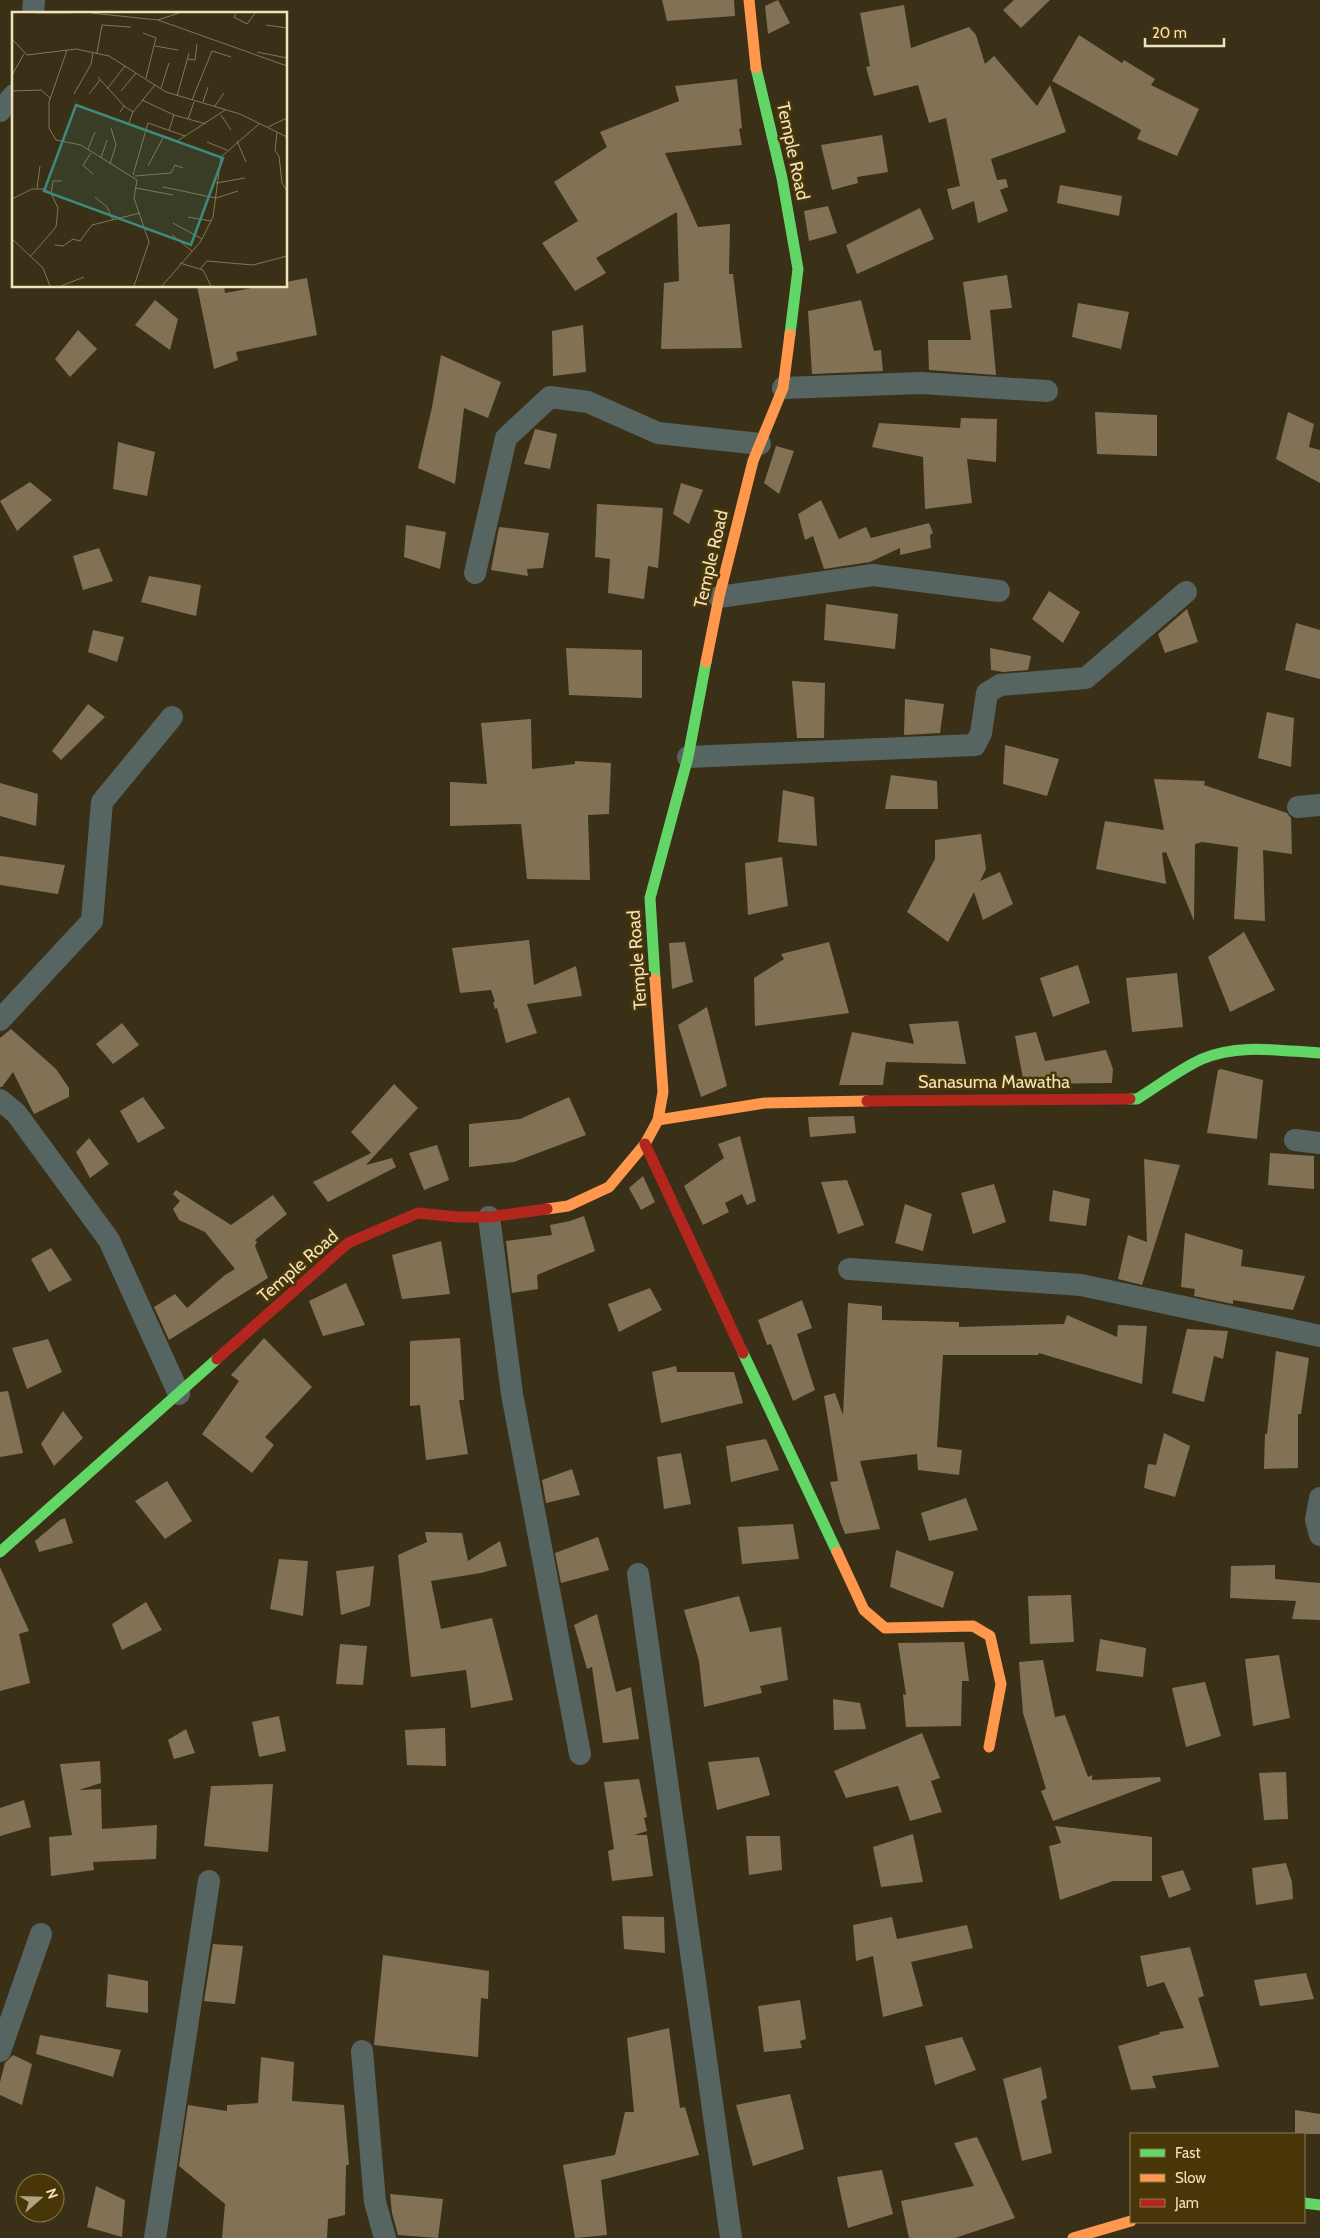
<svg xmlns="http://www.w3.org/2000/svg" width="1320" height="2238" viewBox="0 0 1320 2238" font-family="Cabin,sans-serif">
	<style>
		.building { fill: #837155 }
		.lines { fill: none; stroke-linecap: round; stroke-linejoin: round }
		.street { stroke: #576562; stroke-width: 22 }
		.fast { stroke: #63d668; stroke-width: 11 }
		.slow { stroke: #ff974d; stroke-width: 11 }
		.jam { stroke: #b3261e; stroke-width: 11 }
		.labels { text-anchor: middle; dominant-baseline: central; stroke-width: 5; stroke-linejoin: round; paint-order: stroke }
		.street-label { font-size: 18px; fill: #f2e1ba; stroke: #483608 }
		.inset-road { fill: none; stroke: #837758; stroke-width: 1 }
		.view { fill: #3c8b7d; fill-opacity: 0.15; stroke: #3c8b7d; stroke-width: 2.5 }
		.inset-edge { fill: none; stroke: #f2e1ba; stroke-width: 2.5 }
	</style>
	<rect width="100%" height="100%" fill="#393017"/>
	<path class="building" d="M662 0H734L735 16 667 21Z
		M778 0 790 23 768 34 765 6Z
		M1014 0H1050L1021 28 1003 10Z
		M904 5 911 48 969 27 976 35 985 64 994 56 1037 106 1050 85 1066 132 991 159 997 180 1006 179 1008 187 1000 190 1008 211 978 223 974 201 952 210 947 189 960 186 946 118 929 123 918 85 874 96 866 67 870 66 860 13Z
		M1079 35 1122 63 1124 60 1155 79 1151 85 1199 109 1177 156 1137 139 1141 130 1052 81Z
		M737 79 742 128 739 129 742 145 665 153 698 227 730 224 729 274H733L742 348 661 349 664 283 679 281 677 212 596 258 606 273 575 291 542 243 578 221 554 182 607 147 600 132 679 101 675 86Z
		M882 135 888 172 857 177 858 183 832 190 821 145Z
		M1060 185 1122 196 1119 216 1057 203Z
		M828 206 837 233 809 241 804 211Z
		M920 208 934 239 857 274 846 245Z
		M1007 275 1012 308 990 310 996 375 929 370 928 340H971L963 282Z
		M307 278 317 335 236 352 238 360 214 369 197 286H224L225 293 263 286H286V282Z
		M155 300 178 319 170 350 135 325Z
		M861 300 874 351 881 350 883 371 812 374 808 311Z
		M1078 303 1129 312 1121 349 1072 337Z
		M583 325 586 372 553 376 552 331Z
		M78 330 97 349 70 377 55 359Z
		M441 355 501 382 488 418 464 408 455 484 418 468 432 407Z
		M1095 412 1157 415V456L1097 454Z
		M1288 412 1314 424 1309 447 1320 450V483L1276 459Z
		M961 418 997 419 996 462 967 459 972 503 925 509 923 457 872 447 879 423 960 428Z
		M535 429 557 434 550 469 524 464Z
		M118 442 155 452 147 496 113 489Z
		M776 446 794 451 779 494 764 483Z
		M30 482 52 500 17 531 0 501Z
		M681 483 703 490 689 524 673 514Z
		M821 500 839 539 866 527 871 538 929 523 933 533 930 535 931 548 900 555V548L870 562 824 569 813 536 805 540 798 514Z
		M597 504 663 508 658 568 648 566 644 599 608 593 610 559 595 557Z
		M406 525 446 532 440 569 404 557Z
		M499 527 549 533 543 568 527 569 528 576 491 570Z
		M99 548 113 581 83 590 73 556Z
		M149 576 201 585 196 616 141 602Z
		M1049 591 1080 612 1063 643 1032 619Z
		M826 604 898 614 895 649 824 640Z
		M1187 609 1198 642 1165 653 1158 634Z
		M1296 623 1320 630V679L1285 670Z
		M93 630 124 637 117 662 88 652Z
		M566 648 642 650V698L569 695Z
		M990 648 1031 656 1028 670 1003 672 991 670Z
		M792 681 825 683 824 738H797Z
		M905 699 944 704 940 733 904 735Z
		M88 704 105 717 61 760 52 751Z
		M1267 712 1294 718 1291 767 1258 758Z
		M531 719 532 769 575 764V761L611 763 609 814 588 815 590 880 527 879 521 824 450 826V782L487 784 481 723Z
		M1005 745 1059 759 1047 796 1003 784Z
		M891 775 937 781 938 809H885Z
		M1154 779 1205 781 1204 785 1287 813 1291 818 1292 854 1263 850 1265 921 1234 919 1238 847 1202 842 1195 844 1194 921 1166 852 1162 853 1166 884 1096 869 1105 821 1164 830Z
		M0 783 38 794 36 826 0 816Z
		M783 790 814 797 817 846 778 842Z
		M981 834 986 869 980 881 1000 872 1013 904 983 920 974 892 948 942 907 912 935 859V840Z
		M0 856 65 865 58 894 0 885Z
		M782 857 788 906 748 915 745 863Z
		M1244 932 1275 990 1230 1012 1208 957Z
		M529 940 534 985 576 966 582 996 527 1004 537 1033 506 1043 497 1008 495 1009 493 1002H495L491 990 460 993 452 948Z
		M685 942 693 982 672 989 669 943Z
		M829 942 849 1013 755 1026 754 978 784 959 781 954Z
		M1078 965 1090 1003 1053 1017 1040 978Z
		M1177 973 1183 1027 1132 1032 1126 978Z
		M707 1007 727 1086 701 1097 678 1025Z
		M958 1021 966 1064 886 1062 883 1085H839L852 1032 914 1044 909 1024Z
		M122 1023 139 1045 113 1064 96 1044Z
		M11 1029 56 1069 69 1088V1097L34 1114 13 1072 2 1087H0V1038Z
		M1036 1032 1045 1061 1106 1050 1113 1069 1112 1083 1024 1084 1015 1036Z
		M1221 1069 1263 1080 1257 1139 1207 1133 1218 1070Z
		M394 1084 418 1108 366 1165 392 1158 396 1167 328 1202 313 1182 371 1153 351 1132Z
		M143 1097 165 1128 138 1143 120 1111Z
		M569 1097 586 1135 514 1162 469 1167V1124L520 1119Z
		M854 1116 856 1133 810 1137 808 1117Z
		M740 1136 756 1201 747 1205 742 1194 725 1203 729 1212 703 1225 684 1186 724 1158 718 1144Z
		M89 1138 109 1164 90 1178 76 1152Z
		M437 1145 449 1180 424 1190 409 1153Z
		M1270 1153 1314 1156V1189L1268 1185Z
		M1144 1159 1180 1165 1142 1285 1118 1279 1128 1235 1147 1242Z
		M643 1176 655 1202 641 1210 629 1188Z
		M847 1180 864 1225 838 1234 821 1182Z
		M994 1184 1006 1222 973 1234 961 1193Z
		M176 1190 231 1225 273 1195 287 1214 255 1240 257 1242 255 1246 268 1278 169 1340 154 1307 175 1294 187 1308 225 1275 235 1269 205 1232 179 1220 173 1209 180 1201 173 1194Z
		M1053 1190 1090 1199 1086 1226 1049 1221Z
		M905 1204 932 1214 923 1251 895 1243Z
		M584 1216 595 1251 537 1275 538 1289 512 1293 506 1241 552 1235 550 1225 570 1221Z
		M1185 1233 1243 1250 1241 1266 1305 1276 1293 1310 1233 1300V1304L1194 1296 1195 1289 1181 1287Z
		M441 1241 450 1294 402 1299 392 1255Z
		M51 1248 72 1280 49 1292 31 1259Z
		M346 1283 365 1325 323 1336 309 1301Z
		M650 1288 662 1310 619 1332 608 1304Z
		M802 1300 812 1328 797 1334 815 1390 793 1401 771 1344 767 1345 758 1320Z
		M848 1303 882 1306V1320L959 1322V1327L1064 1324 1067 1315 1117 1337 1118 1325 1147 1326 1142 1384 1039 1353 1038 1355H943L937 1447 962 1450 959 1475 918 1470 917 1454 860 1461 880 1529 845 1534 840 1521 830 1482 838 1481 824 1396 835 1393 843 1415Z
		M1187 1329 1228 1331 1223 1359 1214 1356 1204 1402 1172 1393Z
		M264 1338 312 1387 265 1437 274 1445 252 1473 202 1434 239 1381 231 1375Z
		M460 1338 464 1400H459L468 1454 426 1460 420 1405 410 1406V1341Z
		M48 1339 62 1372 27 1389 12 1348Z
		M1276 1351 1309 1358 1301 1414H1298V1468L1264 1469 1265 1434H1267Z
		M676 1366 677 1372H734L743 1403 661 1423 652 1372Z
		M8 1391 23 1453 0 1457V1392Z
		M63 1411 83 1438 54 1466 41 1444Z
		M1164 1433 1190 1446 1175 1497 1144 1488 1148 1464 1156 1465Z
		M766 1439 779 1470 731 1482 726 1446Z
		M681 1453 691 1504 664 1509 657 1457Z
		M572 1469 580 1495 546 1503 542 1480Z
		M167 1481 192 1521 165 1539 135 1501Z
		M966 1498 978 1530 929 1541 921 1513Z
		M65 1518 73 1543 39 1552 35 1541 60 1520Z
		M793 1524 799 1559 742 1564 738 1527Z
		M425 1532 462 1533 468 1561 500 1541 507 1566 481 1573 431 1581 441 1629 492 1618 513 1700 471 1708 466 1670 411 1677 398 1555 427 1542Z
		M598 1537 609 1570 561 1583 555 1553Z
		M896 1550 954 1572 943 1608 890 1587Z
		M279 1559 308 1561 303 1616 270 1609Z
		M1275 1565V1579L1320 1583V1620L1292 1619 1296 1601 1230 1598 1231 1566Z
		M374 1566 370 1606 341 1615 336 1571Z
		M0 1567 29 1631 19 1634 30 1683 0 1691Z
		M1071 1595 1074 1642 1030 1644 1028 1596Z
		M739 1596 750 1632 781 1627 788 1680 760 1686 762 1693 704 1707 699 1661 684 1610Z
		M146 1602 162 1630 122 1650 112 1624Z
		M597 1614 616 1692 631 1687 639 1739 603 1743 592 1667 587 1669 574 1625Z
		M1100 1639 1146 1648 1143 1677 1096 1671Z
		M964 1642 969 1681H962L961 1726 906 1727 903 1694 906 1695 898 1643Z
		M340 1644 367 1646 363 1685 336 1684Z
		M1279 1655 1290 1718 1253 1726 1245 1659Z
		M1043 1660 1055 1717 1065 1715 1088 1777 1092 1775V1780L1160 1777 1161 1781 1053 1821 1041 1791 1046 1789 1023 1713 1019 1662Z
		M1205 1682 1221 1736 1186 1747 1172 1688Z
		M833 1699 860 1703 866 1729 834 1730Z
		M279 1716 286 1751 259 1757 252 1722Z
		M445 1728 446 1766 407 1765 405 1730Z
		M186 1729 195 1753 174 1759 168 1740Z
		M922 1733 940 1778 931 1781 942 1812 910 1821 898 1786 846 1798 834 1771Z
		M759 1757 770 1795 717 1810 708 1762Z
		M100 1761 101 1783 79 1790 101 1789 102 1829 157 1825 156 1859 93 1862 94 1870 51 1876 49 1837 72 1835 60 1764Z
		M1286 1772 1288 1819 1264 1820 1259 1773Z
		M639 1779 647 1817 644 1818 647 1831 634 1835H647L653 1876 612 1881 608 1851 614 1849 604 1782Z
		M273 1784 268 1852 204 1846 211 1786Z
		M24 1800 31 1827 0 1836V1808Z
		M1055 1826 1152 1837V1881H1113L1060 1900 1049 1846 1061 1843Z
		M913 1834 923 1882 881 1887 873 1847Z
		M746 1836H780L782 1870 749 1875Z
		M1286 1863 1292 1882 1293 1899 1256 1905 1252 1868Z
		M1183 1870 1191 1890 1169 1898 1161 1876Z
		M622 1916 664 1917 665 1953 624 1949Z
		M892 1917 897 1939 967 1925 973 1948 911 1962 923 2006 883 2017 873 1956 856 1961 853 1925Z
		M213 1944 243 1946 235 2004 204 2001Z
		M1190 1947 1204 1996 1198 1998 1219 2067 1152 2076 1156 2088 1131 2090 1118 2046 1160 2034 1159 2032 1184 2028 1164 1982 1147 1987 1140 1956Z
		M383 1955 489 1971 488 1999 481 1998 478 2057 374 2045Z
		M1306 1973 1314 1999 1260 2006 1254 1980Z
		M108 1974 148 1981V2013L106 2007Z
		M800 2000 806 2039 800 2041 802 2048 764 2052 758 2006Z
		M669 2028 680 2108 685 2107 699 2155 601 2180 607 2235 575 2238 563 2165 615 2155 625 2112H634L627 2038Z
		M40 2035 121 2050 113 2077 36 2054Z
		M962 2037 976 2070 935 2085 925 2046Z
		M13 2055 32 2064 22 2105 0 2095V2082L5 2063Z
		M261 2057 294 2062 292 2101 344 2105 349 2165H346L345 2215 328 2219 327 2238H222L225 2204 179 2166 188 2105 227 2111V2105L258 2103Z
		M1041 2067 1047 2098 1041 2101 1052 2153 1022 2161 1003 2079Z
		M790 2094 804 2149 753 2166 736 2105Z
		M1295 2110 1320 2114V2134H1295Z
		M977 2137 1015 2218 955 2238H909L901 2201 974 2186 954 2143Z
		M882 2170 893 2214 848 2228 837 2177Z
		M96 2186 125 2200 122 2237 87 2227Z
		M390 2194 443 2199 438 2238 398 2235 392 2213Z"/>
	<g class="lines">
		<path class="street" d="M33 14 34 0
			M0 111 14 95
			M783 388 921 383 1047 391
			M475 573 506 438 550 397 588 402 658 433 760 444
			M719 597 873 575 999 591
			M688 757 975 745 981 733 987 693 1000 685 1086 678 1186 592
			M1298 807 1320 805
			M0 1020 92 921 102 802 172 717
			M0 1100 16 1113 109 1240 179 1394
			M1295 1140 1320 1143
			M489 1217 512 1394 580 1754
			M849 1269 1081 1285 1320 1336
			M1320 1498 1316 1520 1320 1535
			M638 1574 731 2238
			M0 2051 41 1934
			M362 2051 375 2202 385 2238
			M155 2238 209 1881"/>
		<path class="fast" d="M756 68 782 178 798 269 790 334
			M655 979 650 898 688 757 706 662
			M1130 1099H1137C1158 1086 1180 1069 1202 1059 1239 1043 1281 1051 1320 1053
			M743 1353 837 1552
			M0 1552 217 1359
			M1304 2203 1320 2205"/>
		<path class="slow" d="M749 0 756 68
			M706 662 719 597 753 461 783 388 790 334
			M658 1120 765 1103 867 1101
			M547 1209 568 1206 609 1187 645 1144 658 1120 663 1092 655 979
			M837 1552 864 1610 885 1628 973 1626 990 1636 1001 1684 989 1747
			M1073 2238 1131 2221"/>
		<path class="jam" d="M867 1101 1130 1099
			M645 1144 743 1353
			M217 1359 348 1243 418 1213 458 1217H489L547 1209"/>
	</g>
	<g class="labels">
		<g class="street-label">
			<text transform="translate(793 151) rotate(78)">Temple Road</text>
			<text transform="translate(711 559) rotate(-77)">Temple Road</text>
			<text transform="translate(637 960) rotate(-94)">Temple Road</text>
			<text x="994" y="1082">Sanasuma Mawatha</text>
			<text transform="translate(298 1266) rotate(-41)">Temple Road</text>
		</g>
	</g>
	<g transform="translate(12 12)">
		<rect width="275" height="275" fill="#393017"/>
		<path class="inset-road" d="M23 1H59M79 1 146 8 167 1M224 1 222 5 235 12 243 1M146 8 275 54M254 13 275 16M131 21 144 26 134 66M0 27 15 43 64 37 97 44 154 80 228 102 275 125M143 34 166 38M55 38 37 90V116L44 128 69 133 125 168 122 186 137 230 122 274M245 40 275 46M85 41 90 13 119 15M176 47 183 48 185 32M0 63 12 42M86 65 112 94M149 76 157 51M95 77 113 54M0 79 29 78 38 86M109 79 124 61M62 82 79 52 81 41M77 82 88 68M165 84 177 41M130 88 162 103 194 112M180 88 200 39 219 45M191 90 196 75M203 94 212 81M108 100 112 94 121 100M209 103 219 118M176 107 182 90M116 113 121 100 143 73M256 115 275 106M157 118 162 103M265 120 263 139 267 144 270 171 275 179M225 129 234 150M195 130 215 138M76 137 83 120M79 141 71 153 81 162M89 146 95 128M98 152 104 133 99 116M136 154 152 124 165 129 173 124M121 163 136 111 173 124 213 98M123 164 159 161 163 153 171 156M204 171 233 166M151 175 204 186 226 179M25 176 28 154M124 176 161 183M39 181 41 169H50M83 185 95 195 101 208M0 187 20 177H32L39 181 46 196 44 215 18 245M176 205 199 209M161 211 190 227M160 223 180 239M0 227 31 256 38 274M43 233 51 234 61 227 68 229 80 213 128 201M168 251 191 258 199 274M188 257 195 249 241 253 275 244M49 274 72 265M150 274 189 229 201 205 209 145 247 112"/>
		<path class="view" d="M64 93 211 146 179 233 32 179Z"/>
		<rect width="275" height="275" class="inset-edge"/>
	</g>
	<rect x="1130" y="2133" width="175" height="90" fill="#483608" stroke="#8c7a4f"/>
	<rect x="1140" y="2149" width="25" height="8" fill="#63d668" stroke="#8c7a4f"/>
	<text x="1175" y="2158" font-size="15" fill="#f2e1ba">Fast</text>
	<rect x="1140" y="2174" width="25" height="8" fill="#ff974d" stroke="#8c7a4f"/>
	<text x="1175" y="2183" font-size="15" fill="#f2e1ba">Slow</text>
	<rect x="1140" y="2199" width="25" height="8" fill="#b3261e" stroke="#8c7a4f"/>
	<text x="1175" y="2208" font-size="15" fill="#f2e1ba">Jam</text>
	<g transform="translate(40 2198) rotate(70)"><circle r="24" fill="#483608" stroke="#8c7a4f"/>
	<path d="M0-4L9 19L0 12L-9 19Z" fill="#b1a381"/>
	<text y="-8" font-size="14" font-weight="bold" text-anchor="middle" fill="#f2e1ba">N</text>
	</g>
	<path d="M1145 38v8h79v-8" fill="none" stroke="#f2e1ba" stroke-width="2.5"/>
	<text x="1152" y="38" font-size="15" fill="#f2e1ba" stroke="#483608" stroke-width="4" paint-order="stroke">20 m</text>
</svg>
